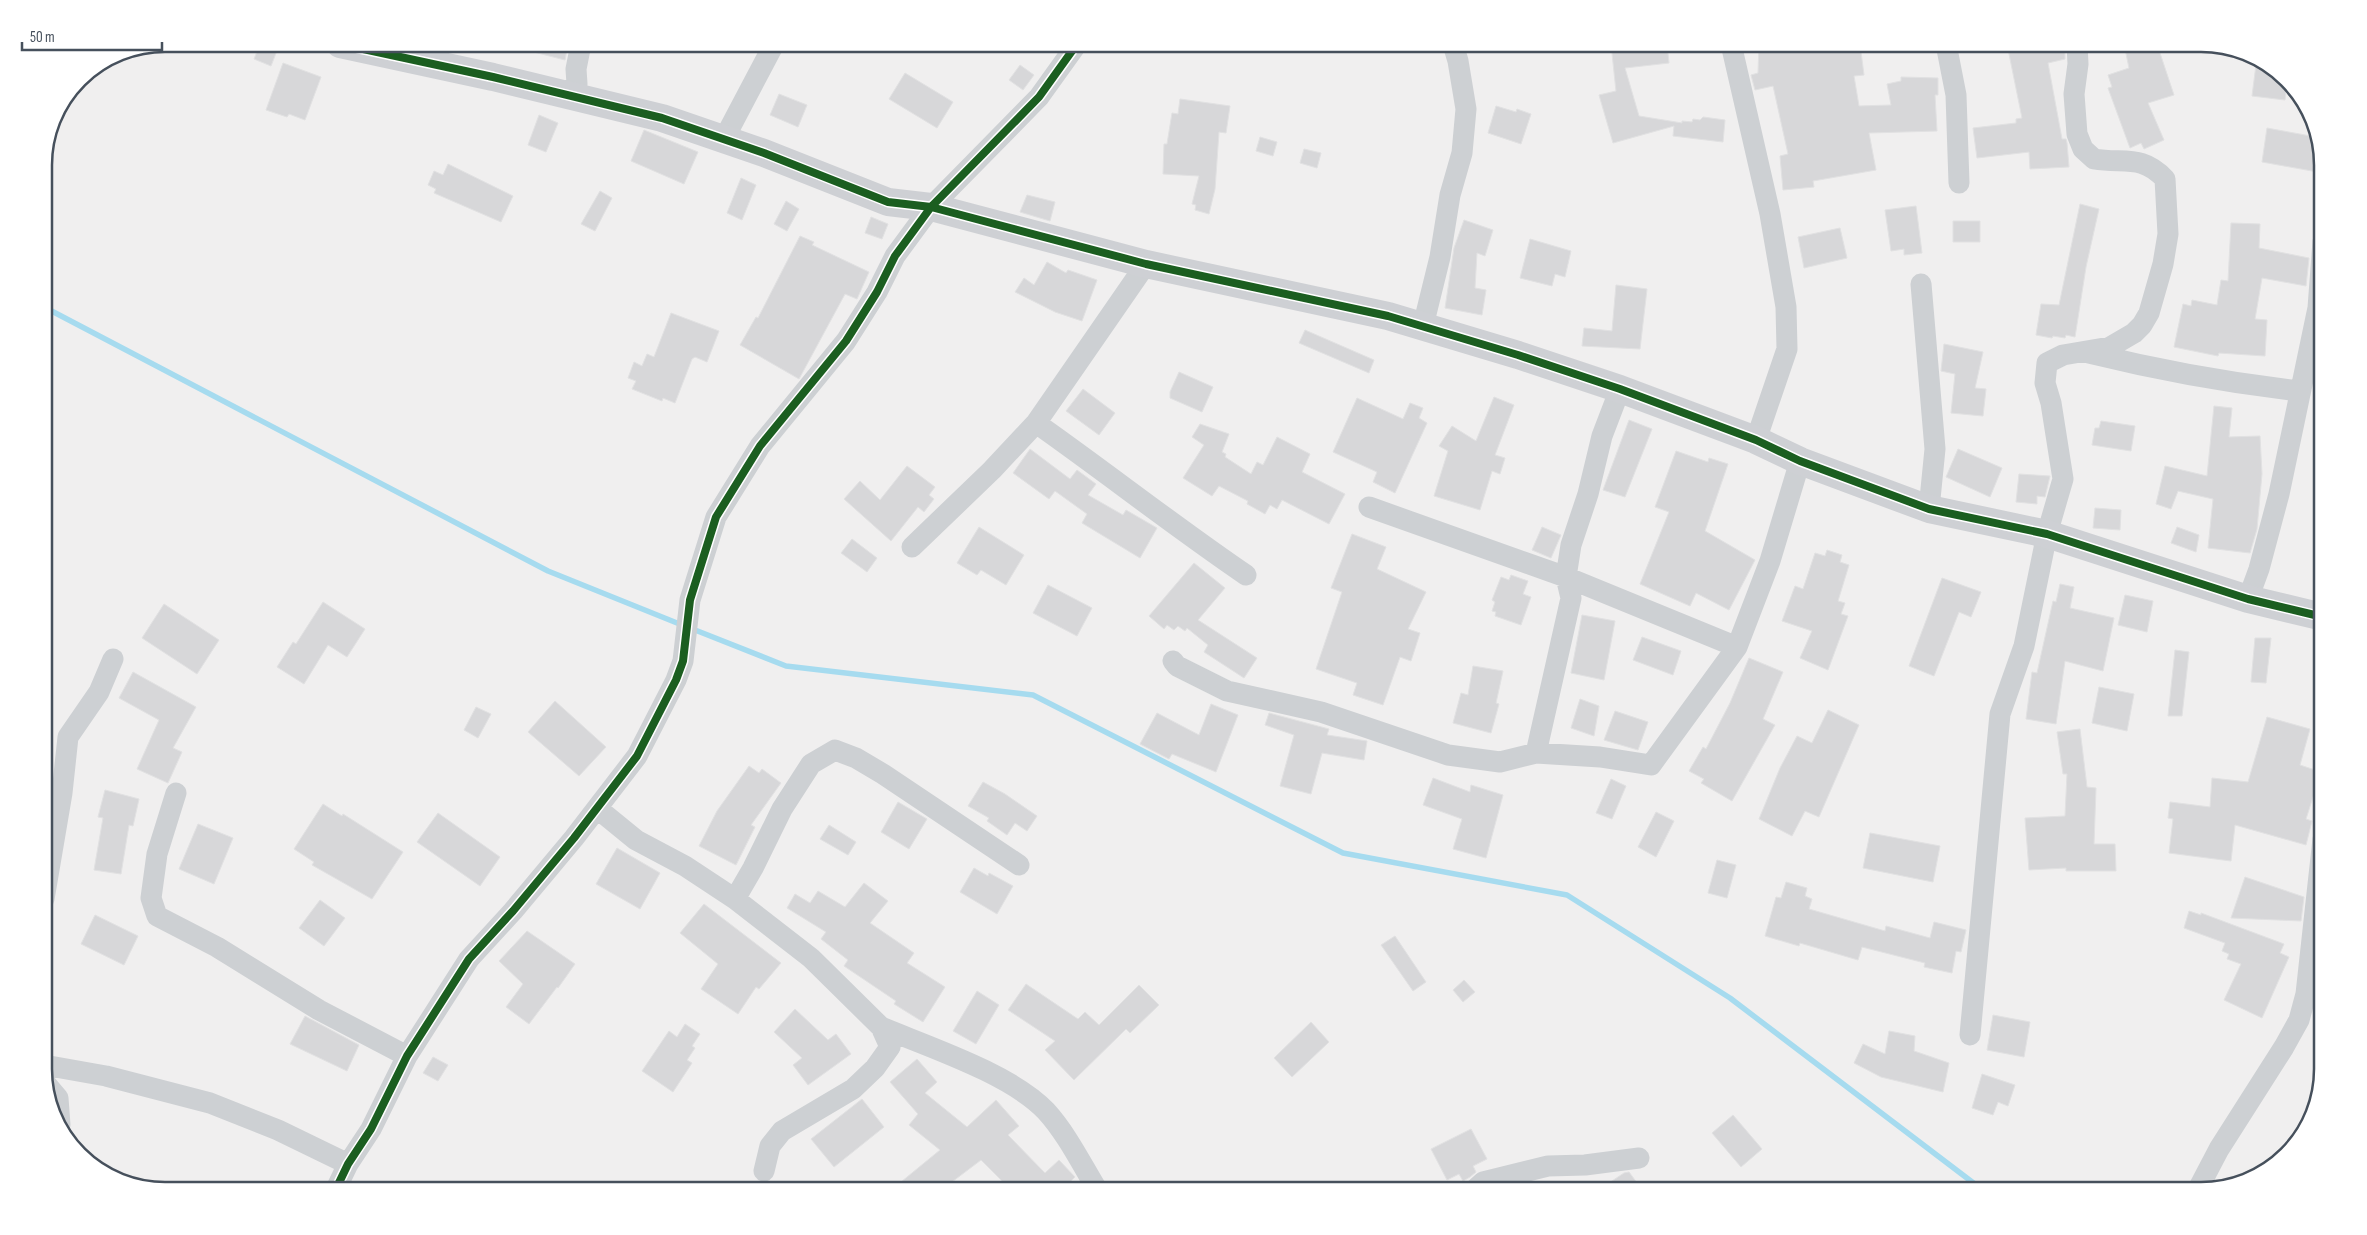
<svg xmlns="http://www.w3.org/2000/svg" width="2367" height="1235" viewBox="0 0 2367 1235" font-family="'Sofia Sans Condensed',sans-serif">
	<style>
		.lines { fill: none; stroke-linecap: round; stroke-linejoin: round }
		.stream { stroke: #a6dbef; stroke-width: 5.5 }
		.building { fill: #d7d7d9; stroke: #e1e1e2 }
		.street { stroke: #cdd0d3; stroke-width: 21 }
		.secondary { stroke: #ced0d4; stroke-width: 28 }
		.cycleway-casing { stroke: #fff; stroke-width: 11 }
		.cycleway { stroke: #1b5e20; stroke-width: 8 }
		.rim { fill: none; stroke: #46505c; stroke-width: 2.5 }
	</style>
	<rect width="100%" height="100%" fill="#f0efef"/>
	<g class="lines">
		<path class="stream" d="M44 307 548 571 682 625
			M690 628 786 666 1033 695 1343 853 1567 895 1730 998 1984 1191"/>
	</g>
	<path class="building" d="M260 44 278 48 271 66 254 59Z
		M522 44H568L565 60 522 49Z
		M1611 44H1667L1669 63 1625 68 1639 116 1682 123V121L1692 122 1693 119 1700 120 1703 117 1725 120 1723 142 1673 136 1674 126 1613 143 1599 95 1616 91Z
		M1759 44H1860L1864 75 1854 76 1859 106 1891 105 1887 84 1901 81V77L1938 78V95H1935L1937 131 1869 133 1876 170 1813 181 1814 187 1783 190 1780 156 1788 154 1773 86 1755 90 1751 75 1758 73Z
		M2007 44H2065V59L2048 63 2062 139H2066L2067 143 2069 167 2030 169 2029 152 1977 158 1973 128 2016 123V119L2022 118Z
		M2124 44H2157L2174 95 2148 103 2164 140 2144 149 2141 143 2130 148 2108 88 2112 87 2108 75 2129 68Z
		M2257 57 2287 84 2285 100 2252 96Z
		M283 63 321 77 305 120 289 114 287 117 266 110Z
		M1020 65 1034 75 1023 90 1009 80Z
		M905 73 953 102 937 128 889 99Z
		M779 94 807 105 798 127 770 115Z
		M1180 99 1230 106 1226 133 1219 132 1215 189 1209 214 1195 210 1196 205 1192 204 1199 176 1163 174 1164 144H1167L1172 113 1178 114Z
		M1496 106 1516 112 1517 109 1531 114 1521 144 1488 133Z
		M539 115 558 123 546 152 528 145Z
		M2267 128 2316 137 2323 158V173L2262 162Z
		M644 130 698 152 684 184 631 161Z
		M1260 137 1277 142 1273 156 1256 151Z
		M1304 149 1321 153 1317 168 1300 163Z
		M448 164 513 196 501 222 434 193 436 189 428 185 434 171 443 175Z
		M741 178 756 185 742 220 727 213Z
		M600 191 612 198 595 231 581 224Z
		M1027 195 1055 202 1050 221 1020 212Z
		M786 201 799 209 787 231 774 224Z
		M2080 204 2099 209 2086 267 2075 337 2066 335 2065 338 2053 336 2052 338 2036 335 2041 304 2059 305Z
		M1916 206 1922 253 1904 255V249L1891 251 1885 210Z
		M871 217 888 224 882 239 865 233Z
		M1464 220 1493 230 1485 256 1477 253 1475 288 1486 290 1482 315 1445 308 1454 248Z
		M1953 221H1980V242H1953Z
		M2231 223 2260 224 2259 248 2309 258 2306 286 2262 278 2255 319 2267 320 2265 356 2219 353 2218 356 2174 347 2183 304 2191 306 2192 300 2217 305 2221 280 2228 281Z
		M1840 228 1847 258 1804 268 1798 237Z
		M800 236 814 242 812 245 869 272 857 299 845 294 799 379 740 345 756 317 758 318Z
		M1530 239 1571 251 1565 277 1555 274 1552 286 1520 278Z
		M1047 262 1066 273 1068 270 1097 280 1082 321 1055 312 1015 292 1024 278 1034 285Z
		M1616 285 1647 289 1640 349 1582 346 1584 328 1612 331Z
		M671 313 719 331 707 362 695 357 692 359 675 403 663 398 662 401 632 389 636 381 628 378 634 362 642 366 647 354 654 357Z
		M1305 330 1374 360 1369 373 1299 343Z
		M1944 344 1983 352 1975 388 1986 389 1983 416 1951 413 1955 374 1941 371Z
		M1179 372 1213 387 1202 412 1170 398V392Z
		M1083 389 1115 413 1099 435 1066 411Z
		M1494 397 1514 405 1495 455 1505 458 1500 474 1492 471 1480 510 1434 496 1448 451 1439 446 1452 426 1476 441Z
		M1357 398 1403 419 1410 403 1423 408 1419 418 1427 423 1395 493 1373 482 1377 472 1333 452Z
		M2214 406 2232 408 2229 437 2260 436 2262 474 2257 529 2250 553 2208 548 2213 499 2178 491 2171 509 2156 504 2165 466 2207 476Z
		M1629 420 1652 429 1625 497 1603 490Z
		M2101 421 2135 426 2131 451 2092 445 2095 428H2099Z
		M1200 424 1229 434 1222 452 1226 454 1225 457 1251 474 1257 462 1263 465 1277 437 1310 454 1302 472 1345 494 1329 524 1282 500 1277 509 1270 505 1265 514 1247 504 1248 501 1219 486 1212 496 1183 478 1204 445 1192 437Z
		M1030 449 1070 479 1077 470 1096 484 1088 495 1123 515 1126 510 1157 528 1140 558 1082 523 1087 514 1055 491 1049 499 1013 473Z
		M1958 449 2002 468 1990 497 1946 477Z
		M1676 451 1708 462 1709 458 1728 464 1705 531 1755 560 1729 610 1696 593 1690 606 1640 584 1669 512 1655 507Z
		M907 466 935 487 929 495 934 499 924 512 918 507 891 541 844 499 860 481 880 500Z
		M2019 474 2050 476 2045 497 2037 496V504L2016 502Z
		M2095 508 2121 510 2120 530 2093 528Z
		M979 527 1024 555 1006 585 981 570 977 575 957 563Z
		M1542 527 1561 535 1551 558 1532 550Z
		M2177 527 2199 535 2196 552 2171 543Z
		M1352 534 1386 547 1377 569 1426 592 1408 629 1420 633 1411 661 1400 657 1383 705 1353 695 1357 683 1316 669 1342 592 1331 588Z
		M852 539 877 558 867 572 841 553Z
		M1827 550 1842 555 1840 562 1849 565 1838 601 1845 603 1841 614 1848 616 1828 670 1800 658 1812 631 1782 621 1795 586 1803 589 1815 553 1825 556Z
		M1194 563 1225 588 1198 620 1257 658 1244 678 1204 652 1208 645 1187 628 1185 631 1178 626 1174 630 1167 625 1164 629 1149 616Z
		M1511 575 1528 581 1523 594 1531 597 1521 625 1495 616 1496 612 1492 611 1495 602 1492 600 1501 577 1509 580Z
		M1942 578 1981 592 1971 617 1959 612 1934 676 1909 666Z
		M2060 584 2074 587 2070 608 2114 618 2103 671 2065 661 2056 724 2026 719 2032 672 2037 673 2053 601 2056 602Z
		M1048 585 1092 608 1077 636 1033 613Z
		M2125 595 2153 601 2147 632 2118 625Z
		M323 602 365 629 347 657 328 645 304 684 277 667 293 642 296 644Z
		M164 604 219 640 197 674 142 638Z
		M1582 615 1615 621 1604 680 1571 673Z
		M1642 637 1681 651 1673 675 1633 660Z
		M2255 638H2271L2266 683 2251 682Z
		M2175 650 2189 652 2182 716H2168Z
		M1749 658 1783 672 1763 719 1775 725 1732 801 1701 783 1704 779 1689 771 1703 747 1706 749 1730 703Z
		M1473 666 1503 671 1496 703 1499 704 1491 733 1453 723 1461 693 1468 695Z
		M133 672 196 707 173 748 182 752 168 783 137 769 159 720 119 698Z
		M2099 687 2134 694 2127 731 2092 723Z
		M1580 699 1599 706 1594 736 1571 728Z
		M555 701 606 747 579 776 528 732Z
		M1211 704 1238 715 1216 772 1172 754 1169 759 1140 744 1157 713 1199 735Z
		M476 707 491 714 478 738 464 730Z
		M1828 710 1859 725 1819 817 1805 811 1792 836 1759 819 1780 768 1797 736 1812 743Z
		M1615 711 1648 722 1638 750 1604 740Z
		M1269 713 1329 729 1327 735 1367 741 1364 760 1322 753 1311 794 1280 786 1294 735 1265 725Z
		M2267 717 2310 729 2300 765 2321 772 2306 819 2312 821 2306 845 2235 825 2231 861 2169 853 2173 819 2168 818 2170 802 2210 807 2212 778 2248 782Z
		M2080 729 2087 787 2096 788 2094 844H2115L2116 871H2066V868L2029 870 2025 818 2065 816 2067 774H2063L2057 732Z
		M749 766 759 773 762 769 781 783 751 825 755 827 736 865 699 846 717 811Z
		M1433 778 1470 792 1471 785 1503 795 1486 858 1453 849 1462 819 1423 805Z
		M1611 779 1626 786 1612 819 1596 813Z
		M983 782 1005 794 1037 816 1027 831 1015 823 1007 835 987 821 989 818 968 806Z
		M105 790 139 799 133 826 129 825 121 874 94 870 103 818 98 817Z
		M898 802 927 819 909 849 881 832Z
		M323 804 342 816 343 814 403 852 372 899 312 865 314 862 294 849Z
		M1656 812 1674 821 1656 857 1638 847Z
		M438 813 500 857 480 886 417 842Z
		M198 824 233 838 214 884 179 869Z
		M829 825 856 842 848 855 820 839Z
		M1870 833 1940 846 1933 882 1863 868Z
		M617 848 660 873 640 909 596 884Z
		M1717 860 1736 865 1727 898 1708 893Z
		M974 868 988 876 989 873 1013 886 997 914 960 892Z
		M2245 877 2304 897 2301 921 2231 918Z
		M1786 882 1807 888 1805 896 1812 899 1809 909 1885 931 1886 926 1930 938 1934 922 1966 930 1961 952 1956 951 1952 973 1924 967 1925 963 1862 947 1858 960 1800 943 1799 946 1765 936 1776 897 1781 898Z
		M864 883 888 901 870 923 914 953 907 963 945 987 923 1022 894 1004 896 1001 844 966 848 960 821 939 826 932 787 908 795 894 810 903 818 891 845 907Z
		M320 900 345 918 324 946 299 928Z
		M704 904 781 963 759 989 756 987 738 1014 701 989 718 964 680 933Z
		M2189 911 2201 915V913L2284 944 2280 953 2289 957 2262 1018 2224 1000 2241 964 2227 959 2229 954 2222 951 2225 943 2184 928Z
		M95 915 138 936 124 965 81 944Z
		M527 931 575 964 558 988 557 987 529 1024 506 1007 523 984 499 961Z
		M1395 936 1426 982 1413 991 1381 945Z
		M1464 980 1475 992 1463 1002 1453 990Z
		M1026 984 1078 1019 1085 1012 1099 1025 1139 985 1159 1005 1130 1033 1126 1029 1074 1080 1045 1050 1055 1041 1008 1010Z
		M977 991 999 1005 976 1044 953 1031Z
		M795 1009 828 1040 836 1034 851 1054 808 1085 793 1065 802 1058 774 1032Z
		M1993 1015 2030 1022 2024 1057 1987 1050Z
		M305 1016 359 1045 347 1071 290 1044Z
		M1311 1022 1329 1042 1292 1077 1274 1058Z
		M685 1024 700 1034 692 1046 695 1048 687 1060 692 1063 673 1092 642 1071 669 1031 677 1037Z
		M1889 1031 1915 1036 1914 1051 1949 1063 1943 1092 1881 1077 1854 1063 1863 1044 1885 1054Z
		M433 1057 448 1065 438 1081 423 1073Z
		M917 1059 937 1082 925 1093 967 1127 996 1100 1019 1126 1008 1135 1045 1173 1059 1160 1075 1177 1061 1191H1012L981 1160 940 1191H890L940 1150 909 1125 918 1114 890 1082Z
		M1982 1074 2015 1085 2008 1106 1998 1102 1993 1115 1972 1108Z
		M862 1099 884 1127 834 1167 811 1139Z
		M1733 1115 1762 1149 1741 1167 1712 1133Z
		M1471 1129 1487 1159 1473 1166 1476 1172 1470 1177 1463 1181 1459 1174 1447 1180 1431 1149Z
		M1629 1172 1643 1191H1597L1624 1173Z"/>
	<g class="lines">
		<path class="street" d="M1731 44 1770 214 1786 307 1787 349 1756 440
			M1946 44 1956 95 1959 183
			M565 94 577 84 576 69 581 44
			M724 139 774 44
			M1921 284 1935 449 1929 509
			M1423 326 1440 257 1450 195 1462 153 1466 109 1458 61 1453 44
			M2089 353C2158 370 2229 383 2300 391
			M1036 423C1107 473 1174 526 1246 575
			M1369 507 1566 577 1737 647
			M912 547 992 470 1036 423 1146 264
			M2248 599 2259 569 2279 494 2318 308 2323 241
			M1173 661 1177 666 1227 691 1321 712 1448 755 1500 762 1536 753 1600 757 1651 765 1737 647 1770 561 1800 461
			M1536 753 1571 598 1566 577 1571 545 1588 494 1602 436 1620 389
			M176 793 157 854 151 898 157 916 217 947 319 1010 407 1056
			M598 809 636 840 685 866 735 899 811 958 881 1027 890 1047 875 1068 853 1089 782 1131 770 1146 764 1171
			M44 899 62 793 68 737 99 692 113 659
			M735 899 753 868 782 809 811 764 835 750 856 758 883 774 1019 865
			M881 1027C929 1047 1011 1074 1046 1111 1067 1134 1082 1165 1098 1191
			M1970 1035 2000 714 2024 646 2047 534 2063 479 2051 403 2045 383 2047 363 2063 355 2110 347 2134 333 2142 325 2149 313 2163 264 2168 234 2165 179C2142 154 2124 164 2094 159L2083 149 2077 134 2074 94 2078 64 2077 44
			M44 1065 106 1076 210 1103 278 1130 348 1164
			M47 1085 58 1098 60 1125
			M335 1191 348 1164 371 1129 407 1056 469 959 513 911 574 838 637 756 676 680 683 661 690 600 716 517 760 446 846 341 877 292 895 256 931 207 1039 97 1077 44
			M1473 1191 1483 1182 1548 1166 1585 1165 1639 1158
			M2197 1191 2219 1149 2284 1047 2299 1020 2306 994 2323 839"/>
		<path class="secondary" d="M340 44 493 77 662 118 764 153 888 202 931 207 1146 264 1388 316 1518 355 1620 389 1756 440 1800 461 1929 509 2047 534 2248 599 2323 617"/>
		<defs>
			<path id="cycleway" d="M340 44 493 77 662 118 764 153 888 202 931 207 1146 264 1388 316 1518 355 1620 389 1756 440 1800 461 1929 509 2047 534 2248 599 2323 617
				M335 1191 348 1164 371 1129 407 1056 469 959 513 911 574 838 637 756 676 680 683 661 690 600 716 517 760 446 846 341 877 292 895 256 931 207 1039 97 1077 44"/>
		</defs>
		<use href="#cycleway" class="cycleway-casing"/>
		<use href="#cycleway" class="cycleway"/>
	</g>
	<path d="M0 0H2367V1235H0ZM165 52H2201A113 113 0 0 1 2314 165V1069A113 113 0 0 1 2201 1182H165A113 113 0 0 1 52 1069V165A113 113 0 0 1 165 52Z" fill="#fff" fill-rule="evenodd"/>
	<path class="rim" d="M165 52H2201A113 113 0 0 1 2314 165V1069A113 113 0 0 1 2201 1182H165A113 113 0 0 1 52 1069V165A113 113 0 0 1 165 52Z"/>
	<path d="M22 42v8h140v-8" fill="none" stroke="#46505c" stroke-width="2.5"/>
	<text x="30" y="42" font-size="15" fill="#46505c" stroke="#ffffff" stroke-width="4" paint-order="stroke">50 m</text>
</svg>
